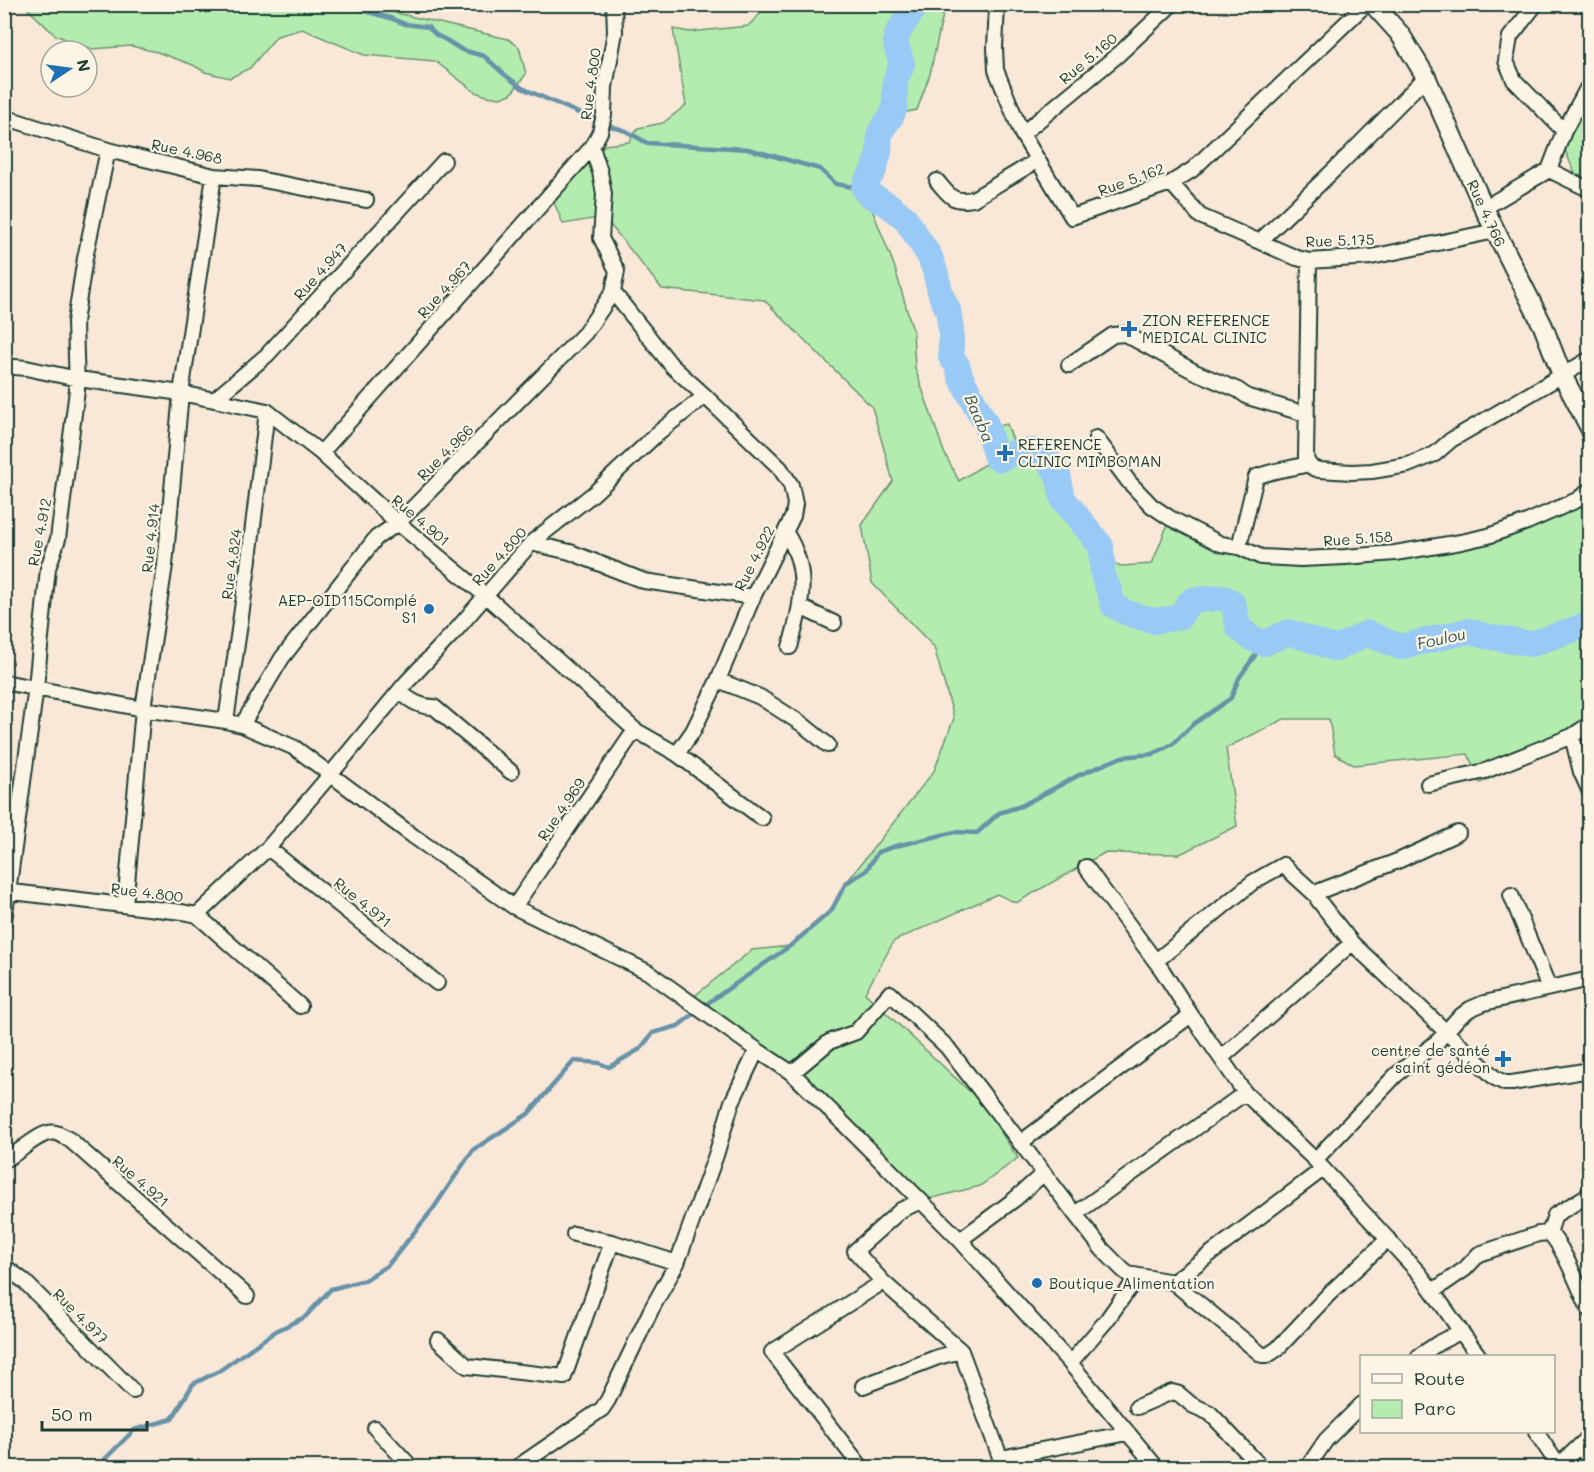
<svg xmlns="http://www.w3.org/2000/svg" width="1594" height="1472" viewBox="0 0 1594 1472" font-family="Mali,sans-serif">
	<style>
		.green { fill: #b4ecaf; stroke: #6a9472; stroke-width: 1.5 }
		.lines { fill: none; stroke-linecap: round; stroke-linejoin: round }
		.stream { stroke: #6892a8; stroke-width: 4.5 }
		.river { stroke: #99caf5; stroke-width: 26 }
		.street-casing { stroke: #1f3d34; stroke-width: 18 }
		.secondary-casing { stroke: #1f3d34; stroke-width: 22 }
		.street { stroke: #fcf5e5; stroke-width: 14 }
		.secondary { stroke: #fcf5e5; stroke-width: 18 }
		.poi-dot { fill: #1f6fb2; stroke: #fcf5e5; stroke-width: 2 }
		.labels { text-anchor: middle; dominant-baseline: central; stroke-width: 4.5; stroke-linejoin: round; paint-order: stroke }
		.street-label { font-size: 15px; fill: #1f3d34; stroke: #fcf5e5 }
		.poi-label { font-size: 15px; fill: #1f3d34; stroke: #fcf5e5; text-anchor: start }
		.water-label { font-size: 16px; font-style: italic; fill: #37595b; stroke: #fcf5e5 }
	</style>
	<rect width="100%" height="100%" fill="#f9e8d8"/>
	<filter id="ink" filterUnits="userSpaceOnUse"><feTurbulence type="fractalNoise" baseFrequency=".0167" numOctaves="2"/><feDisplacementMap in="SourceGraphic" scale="12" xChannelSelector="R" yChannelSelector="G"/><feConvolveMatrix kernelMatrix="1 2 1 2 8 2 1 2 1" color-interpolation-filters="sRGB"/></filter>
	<g filter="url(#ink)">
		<path class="green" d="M26 5H381L392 12 508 39 519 47 526 74 511 94 500 98 487 96 475 92 435 61 364 55 302 29 277 36 250 68 230 78 205 72 193 65 157 52 131 46 92 49 55 35 28 9Z
			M769 5H945L930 74 917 110 892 115 883 126 880 133 879 152 874 170 865 184 864 189 894 265 913 331 915 368 944 452 959 481 996 457 988 428 1007 424 1017 452 1033 451 1041 453 1048 460 1058 475 1063 499 1099 541 1101 546 1103 559 1121 566 1152 564 1170 518 1261 557 1461 542 1589 490V732L1551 751 1480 783 1468 754 1354 765 1335 754 1329 719H1284L1226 748 1237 826 1180 854 1104 853 1016 903 997 894 894 941 865 993 981 1102 1018 1158 980 1186 921 1201 756 1052 687 1002 752 950 790 946 831 911 846 883 934 771 954 718 934 647 872 583 862 525 893 481 872 407 764 300 662 289 604 217 563 224 553 200 581 167 605 145 629 142 638 128 663 123 686 105 673 29 690 32 748 26Z
			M1589 95V190L1578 181 1565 150V144Z"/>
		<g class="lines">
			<path class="stream" d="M340 4 390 18 405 24 428 27 436 35 446 40 462 50 484 56 504 74 522 88 601 123 626 131 647 143 748 149 820 169 836 184 864 189
				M96 1468 134 1430 172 1419 193 1384 219 1371 276 1331 305 1317 331 1289 365 1280 388 1265 433 1209 473 1150 528 1114 574 1061 599 1063 609 1067 640 1049 653 1033 678 1026 712 1000 790 946 831 911 846 883 866 871 878 852 896 846 955 832 977 833 999 813 1021 806 1079 775 1122 757 1153 754 1173 744 1192 725 1231 698 1239 678 1264 643"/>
			<path class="river" d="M917 4 900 29 896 38V45L902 64 895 82V107L892 115 880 132 879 152 874 170 865 184 864 189 868 194 890 206 905 218 930 257 935 271 941 295 948 310 951 330V357L957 365 961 378 986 424 996 457 1000 459 1017 452 1033 451 1041 453 1048 460 1058 475 1063 499 1101 546 1103 575 1109 590 1113 605 1127 613 1155 621 1180 617 1188 604 1193 600 1219 598H1223L1232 602 1235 611 1238 627 1251 638 1264 643 1289 632 1336 649 1367 633 1400 647 1468 631 1485 636 1531 644 1590 624"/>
			<defs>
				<path id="street" d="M997 4 995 48 996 70 1022 134 1072 217 1171 183 1192 170 1366 4
					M1536 4 1510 37 1506 61 1514 80 1564 131
					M4 117 108 150 214 176 258 179 366 200
					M1022 134 1119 54 1172 4
					M1549 170 1564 131 1590 83
					M1549 170 1590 190
					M937 181C950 196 952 203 973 199L1038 160
					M1171 183 1200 216 1297 258 1309 261 1371 257 1495 231
					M1484 208 1549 170
					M1260 241 1337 167 1426 77
					M1309 261 1306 457 1308 464 1313 468 1319 470 1352 472 1372 471 1408 465 1435 454 1451 440 1590 359
					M1069 365 1113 335 1125 334 1195 372 1238 390 1248 397 1306 414
					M4 366 26 368 78 379 181 393 267 411 321 453 398 523 486 596 635 730 677 754 762 818
					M215 399 267 355 444 161
					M1096 438 1129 482 1152 506 1170 518 1221 544 1239 547 1261 557 1301 559 1345 557 1395 553 1461 542 1488 536 1527 522 1577 500 1590 490
					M321 453 592 147
					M786 533C811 572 801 606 790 647
					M531 543 570 552 644 581 753 597
					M1239 547 1256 477C1272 470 1291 469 1308 464
					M800 607 834 623
					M718 680 760 697 802 724 828 745
					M4 682 143 709 226 721 242 725 295 748 413 836 514 907 648 972 757 1050 792 1073 831 1111 960 1240 1070 1363 1157 1468
					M400 692C411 701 420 707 434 707L511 772
					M226 721 248 567 267 411
					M1590 724 1572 736 1581 772 1590 792
					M242 725 282 658 376 538 398 523 585 333 613 292
					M677 754 693 731 718 680 753 597 793 516 795 504 791 485 780 468 705 396
					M1428 784 1485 771 1572 736
					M1458 833 1400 860 1320 891 1318 893V900L1352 943 1495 1078 1505 1083H1512L1590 1070
					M268 848 437 983
					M1086 867 1162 970 1191 1015 1245 1093 1315 1160 1419 1273C1440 1300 1458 1329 1479 1356
					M4 891 182 912 197 915 268 848 330 775 405 684 457 629 531 543 593 494 659 432 705 396 672 366 613 292 617 271 601 238 604 194 600 172 592 147 600 132 604 115 605 87 615 32 614 4
					M1511 895 1549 988
					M125 905 143 709 165 565 181 393 214 176
					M514 907 635 730
					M197 915 300 1006
					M4 921 36 687 48 568 58 539 77 390 75 322 85 258 108 150
					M1156 961 1253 882 1283 865 1317 896
					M1221 1058 1352 943
					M792 1073 829 1042 856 1032 890 993 947 1047 1102 1249 1123 1270 1128 1274 1173 1282 1262 1355H1268L1277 1349 1329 1294 1388 1239
					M1020 1143 1191 1015
					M4 1160C19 1154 41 1129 56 1133 61 1134 66 1138 70 1140L247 1296
					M1315 1160 1396 1075 1438 1041 1458 1018 1470 1009 1484 1003 1590 979
					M921 1201 901 1210 855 1251 883 1282 961 1351 1004 1468
					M1075 1214 1245 1093
					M1549 1233 1555 1215 1590 1194
					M574 1234 612 1242
					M960 1240 1015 1199 1044 1173
					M4 1266 24 1281 133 1391
					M1173 1282 1323 1169
					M1433 1291 1465 1269 1479 1254 1538 1234 1549 1233C1563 1244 1581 1293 1590 1311
					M438 1340 467 1366 564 1377 612 1242 677 1263
					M1419 1356 1440 1342 1460 1332
					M1070 1363 1106 1321 1138 1276
					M863 1386 938 1357 961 1351
					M1137 1407 1172 1392 1179 1394 1192 1405 1210 1413 1262 1468
					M375 1428 412 1468
					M1536 1432 1558 1465
					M1579 1446 1590 1459
					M1001 1458 1128 1433
					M516 1468 602 1409 608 1400 651 1310 677 1263 716 1155 732 1102 757 1050
					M862 1468 772 1352 883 1282
					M1307 1468 1326 1440 1362 1404
					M1556 1468 1590 1436"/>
				<path id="secondary" d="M1373 4 1400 34 1426 77 1484 208 1543 326 1562 375 1590 428"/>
			</defs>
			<use href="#street" class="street-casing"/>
			<use href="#secondary" class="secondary-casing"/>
			<use href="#street" class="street"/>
			<use href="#secondary" class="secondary"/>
		</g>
	</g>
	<g class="poi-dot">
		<path d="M1126 320h6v6h6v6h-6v6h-6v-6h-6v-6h6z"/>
		<path d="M1002 444h6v6h6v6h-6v6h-6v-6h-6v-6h6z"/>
		<circle cx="429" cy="609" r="6"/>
		<path d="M1500 1050h6v6h6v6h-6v6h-6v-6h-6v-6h6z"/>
		<circle cx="1037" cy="1283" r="6"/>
	</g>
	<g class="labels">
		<g class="street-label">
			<text transform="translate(1088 58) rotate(-40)">Rue 5.160</text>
			<text transform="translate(590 84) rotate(-82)">Rue 4.800</text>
			<text transform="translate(187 151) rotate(12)">Rue 4.968</text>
			<text transform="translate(1131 179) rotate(-20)">Rue 5.162</text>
			<text transform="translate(1487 213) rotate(65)">Rue 4.766</text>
			<text transform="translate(1340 240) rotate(-2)">Rue 5.175</text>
			<text transform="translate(320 271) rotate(-48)">Rue 4.947</text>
			<text transform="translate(444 289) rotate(-48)">Rue 4.967</text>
			<text transform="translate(445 452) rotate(-45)">Rue 4.966</text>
			<text transform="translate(421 520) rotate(40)">Rue 4.901</text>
			<text transform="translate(39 532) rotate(-79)">Rue 4.912</text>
			<text transform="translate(150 538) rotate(-84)">Rue 4.914</text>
			<text transform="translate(1358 538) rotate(-4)">Rue 5.158</text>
			<text transform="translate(499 556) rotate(-48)">Rue 4.800</text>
			<text transform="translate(754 558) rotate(-63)">Rue 4.922</text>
			<text transform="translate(231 564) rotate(-82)">Rue 4.824</text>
			<text transform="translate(561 809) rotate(-56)">Rue 4.969</text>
			<text transform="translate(147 892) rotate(7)">Rue 4.800</text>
			<text transform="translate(363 902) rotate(39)">Rue 4.971</text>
			<text transform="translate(141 1181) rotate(41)">Rue 4.921</text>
			<text transform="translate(81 1316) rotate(45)">Rue 4.977</text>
		</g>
		<g class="poi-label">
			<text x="1142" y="320">ZION REFERENCE<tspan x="1142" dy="17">MEDICAL CLINIC</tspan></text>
			<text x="1018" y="444">REFERENCE<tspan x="1018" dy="17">CLINIC MIMBOMAN</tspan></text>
			<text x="417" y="600" text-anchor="end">AEP-OID115Complé<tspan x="417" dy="17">S1</tspan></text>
			<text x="1490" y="1050" text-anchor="end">centre de santé<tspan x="1490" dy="17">saint gédéon</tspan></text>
			<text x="1049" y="1283">Boutique_Alimentation</text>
		</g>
		<g class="water-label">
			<text transform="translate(980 418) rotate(67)">Baaba</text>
			<text transform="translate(1441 638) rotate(-12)">Foulou</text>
		</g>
	</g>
	<rect width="1594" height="1472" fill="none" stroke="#fcf5e5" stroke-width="24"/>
	<rect x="12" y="12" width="1570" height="1448" fill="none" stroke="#1f3d34" stroke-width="2" filter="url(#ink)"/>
	<rect x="1360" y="1355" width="195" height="78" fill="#fcf5e5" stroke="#a4ab9e" stroke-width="1.5"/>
	<rect x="1372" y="1374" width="30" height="9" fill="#fcf5e5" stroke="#a4ab9e" stroke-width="1.5"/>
	<text x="1414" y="1385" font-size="18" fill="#1f3d34">Route</text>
	<rect x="1372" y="1400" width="30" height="18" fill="#b4ecaf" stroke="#a4ab9e" stroke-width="1.5"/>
	<text x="1414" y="1415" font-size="18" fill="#1f3d34">Parc</text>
	<g transform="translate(69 69) rotate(77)"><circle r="28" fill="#fcf5e5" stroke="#a4ab9e" stroke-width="1.5"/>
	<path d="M0-4.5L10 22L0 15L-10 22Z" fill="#1f6fb2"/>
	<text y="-9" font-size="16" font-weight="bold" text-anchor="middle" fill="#1f3d34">N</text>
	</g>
	<path d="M42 1421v9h105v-9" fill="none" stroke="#1f3d34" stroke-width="3"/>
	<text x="51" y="1421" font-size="18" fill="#1f3d34" stroke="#fcf5e5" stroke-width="4.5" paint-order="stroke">50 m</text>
</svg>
